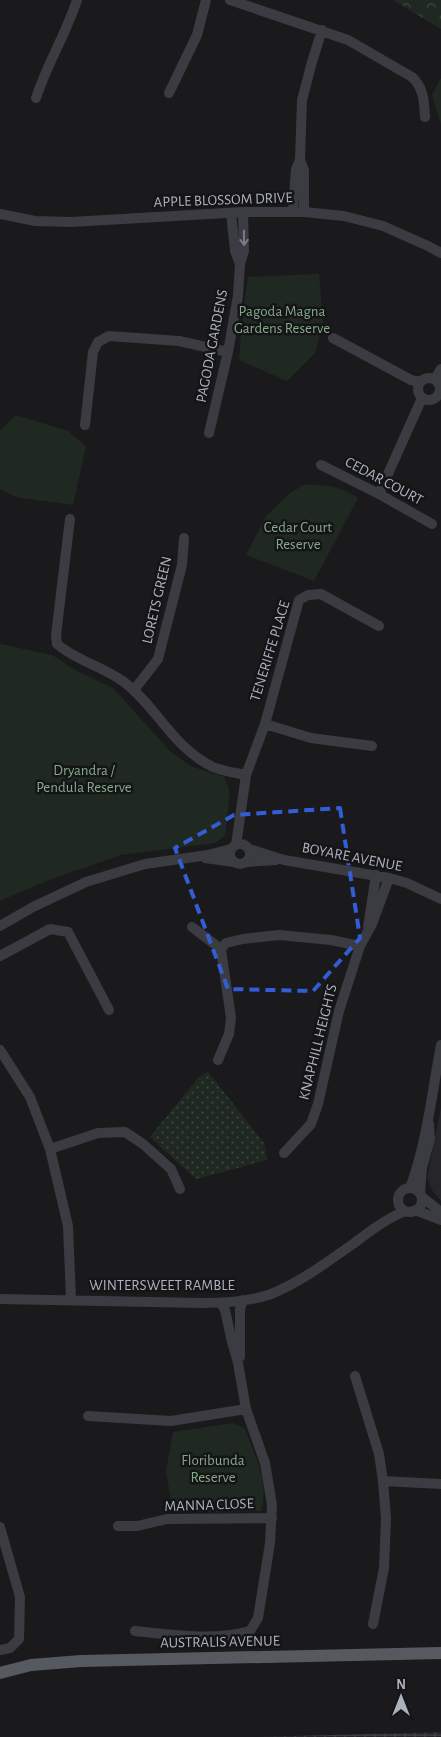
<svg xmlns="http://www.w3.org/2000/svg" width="441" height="1737" viewBox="0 0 441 1737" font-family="'Alegreya Sans',sans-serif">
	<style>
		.built { fill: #26262a }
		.industrial { fill: url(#industrial-grid) }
		.grass { fill: url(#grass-dots) }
		.forest { fill: url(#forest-crowns) }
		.park { fill: #202921 }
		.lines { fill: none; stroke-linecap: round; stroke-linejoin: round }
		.minor { stroke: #3b3c42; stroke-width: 10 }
		.major { stroke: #575961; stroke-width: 12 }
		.oneway { stroke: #797c86 }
		.marked { fill: none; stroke: #325dd4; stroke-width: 4; stroke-dasharray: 10 6; stroke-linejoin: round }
		.labels { text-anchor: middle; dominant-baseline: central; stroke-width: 5; stroke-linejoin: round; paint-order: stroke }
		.street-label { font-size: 15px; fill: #acb1bd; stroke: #151518 }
		.park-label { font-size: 15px; fill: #83a985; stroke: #151518 }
	</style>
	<defs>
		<pattern id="industrial-grid" width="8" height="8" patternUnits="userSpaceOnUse" patternTransform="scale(1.25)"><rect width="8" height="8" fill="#26262a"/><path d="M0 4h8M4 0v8" fill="none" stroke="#434347"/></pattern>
		<pattern id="grass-dots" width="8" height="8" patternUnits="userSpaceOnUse" patternTransform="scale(1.25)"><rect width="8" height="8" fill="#202921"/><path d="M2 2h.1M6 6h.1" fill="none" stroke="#3e463f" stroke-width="1.8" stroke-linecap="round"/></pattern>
		<pattern id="forest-crowns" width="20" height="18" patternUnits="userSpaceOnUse" patternTransform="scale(1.25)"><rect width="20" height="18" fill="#202921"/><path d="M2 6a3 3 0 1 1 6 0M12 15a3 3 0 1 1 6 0" fill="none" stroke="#3e463f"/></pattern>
	</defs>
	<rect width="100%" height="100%" fill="#1a1a1d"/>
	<path class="built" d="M441 1107V1201L432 1190 427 1178Z"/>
	<path class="industrial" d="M441 1732V1737H258Z"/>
	<path class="grass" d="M208 1072 264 1143 267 1160 196 1179 150 1137 198 1078Z"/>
	<path class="forest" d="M393 0H441V29Z"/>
	<path class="park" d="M441 78V124L432 95Z
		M319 274 323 323 315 353 287 381 239 360 243 311 248 277Z
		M16 415 68 431 86 446 73 505 16 497 0 489V431Z
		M304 485C329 485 337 485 358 498L314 581 246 555 266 516 289 494Z
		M0 644 52 655 75 670 113 688 169 750 190 766 224 777 230 792 225 836 215 843 121 855 51 879 0 901Z
		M233 1423 245 1429C254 1453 270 1484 261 1511L193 1512 172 1508 166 1470 173 1432Z"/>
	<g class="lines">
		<path class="minor" d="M230 0 348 40 412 77C424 88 424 102 425 117
			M169 93 197 35 206 0
			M36 98C47 64 66 34 77 0
			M293 211 296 169 300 160
			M304 212V170L300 160 302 100 312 62 322 30
			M231 213 235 251 240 264
			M0 214 35 221 71 222 243 212H304L344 216 383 226 428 246 441 253
			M333 338 411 380 420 382
			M418 389a11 11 0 1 1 22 0a11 11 0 1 1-22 0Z
			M435 379 441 369
			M85 425 93 352 98 342 109 336 179 341 228 352
			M209 433 228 352 238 296 240 264 244 251 243 212
			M321 465 379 494 432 524
			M379 494 422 398
			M70 519 56 635 57 644C77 661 104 667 124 682 158 708 172 747 213 767 222 771 236 773 246 775
			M134 690 158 659 182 565 184 538
			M265 724 311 738 372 746
			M230 854a10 10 0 1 1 20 0a10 10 0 1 1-20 0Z
			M236 845 246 775 265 724 299 600 308 595 321 594 379 626
			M249 849 284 860 389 878 407 883 441 899
			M205 858 234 862
			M247 862 276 860
			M0 926 33 907 86 882 145 864 208 855 231 849
			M192 927 221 949
			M368 927 376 875
			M0 956 50 929 68 932 109 1010
			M0 1050 30 1097 50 1149 68 1226 71 1299
			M218 1060 229 1034 231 1018 221 949 226 943 243 939 279 935 331 940 360 946
			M50 1149 98 1133 125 1132 143 1144 171 1169 180 1189
			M284 1153 311 1124 318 1104 339 1011 360 946 372 924 389 878
			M410 1188C427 1143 432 1092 441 1045
			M398 1200a12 12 0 1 1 24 0a12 12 0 1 1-24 0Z
			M420 1193 422 1168 430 1139 429 1124
			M422 1197 441 1212
			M415 1210 441 1220
			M0 1299 202 1303C225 1303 249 1302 271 1294 301 1282 327 1262 353 1244 370 1231 386 1219 405 1211
			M240 1357V1309L243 1300
			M355 1376 379 1454 383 1481 386 1518 384 1568 373 1624
			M88 1416 171 1421 246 1409
			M383 1481 441 1484
			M118 1526H137L167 1519 272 1518
			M0 1527 20 1597 19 1639 10 1648 0 1650
			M135 1631C172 1635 214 1641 250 1631L258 1618 270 1543 272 1505 265 1463 246 1409 238 1363 232 1342 225 1310 221 1303"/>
		<path class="major" d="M0 1673 31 1665 81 1661 441 1653"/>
	</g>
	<defs><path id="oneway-shaft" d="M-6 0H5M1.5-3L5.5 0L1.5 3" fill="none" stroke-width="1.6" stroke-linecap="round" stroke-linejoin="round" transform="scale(1.25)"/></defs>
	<use class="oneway" href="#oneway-shaft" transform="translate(244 238) rotate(89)"/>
	<path class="marked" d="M340 808 360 938 313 991 228 989 175 848 234 815Z"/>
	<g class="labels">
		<g class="street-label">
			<text transform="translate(223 200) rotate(-2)">APPLE BLOSSOM DRIVE</text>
			<text transform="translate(212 346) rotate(-79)">PAGODA GARDENS</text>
			<text transform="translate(384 481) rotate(28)">CEDAR COURT</text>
			<text transform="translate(157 600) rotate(-77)">LORETS GREEN</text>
			<text transform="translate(270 651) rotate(-73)">TENERIFFE PLACE</text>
			<text transform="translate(352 857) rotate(11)">BOYARE AVENUE</text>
			<text transform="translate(318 1042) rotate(-76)">KNAPHILL HEIGHTS</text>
			<text x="162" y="1285">WINTERSWEET RAMBLE</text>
			<text transform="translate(209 1505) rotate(-2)">MANNA CLOSE</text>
			<text transform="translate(220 1642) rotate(-1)">AUSTRALIS AVENUE</text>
		</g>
		<g class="park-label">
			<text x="282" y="311">Pagoda Magna<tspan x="282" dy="17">Gardens Reserve</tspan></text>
			<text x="298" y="527">Cedar Court<tspan x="298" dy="17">Reserve</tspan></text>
			<text x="84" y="770">Dryandra /<tspan x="84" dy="17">Pendula Reserve</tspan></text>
			<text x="213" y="1460">Floribunda<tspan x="213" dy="17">Reserve</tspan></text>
		</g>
	</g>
	<g transform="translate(401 1697)" stroke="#151518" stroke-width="4" paint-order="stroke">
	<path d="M0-4L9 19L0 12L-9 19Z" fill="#acb1bd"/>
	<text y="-8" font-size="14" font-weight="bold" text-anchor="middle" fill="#acb1bd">N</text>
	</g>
</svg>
